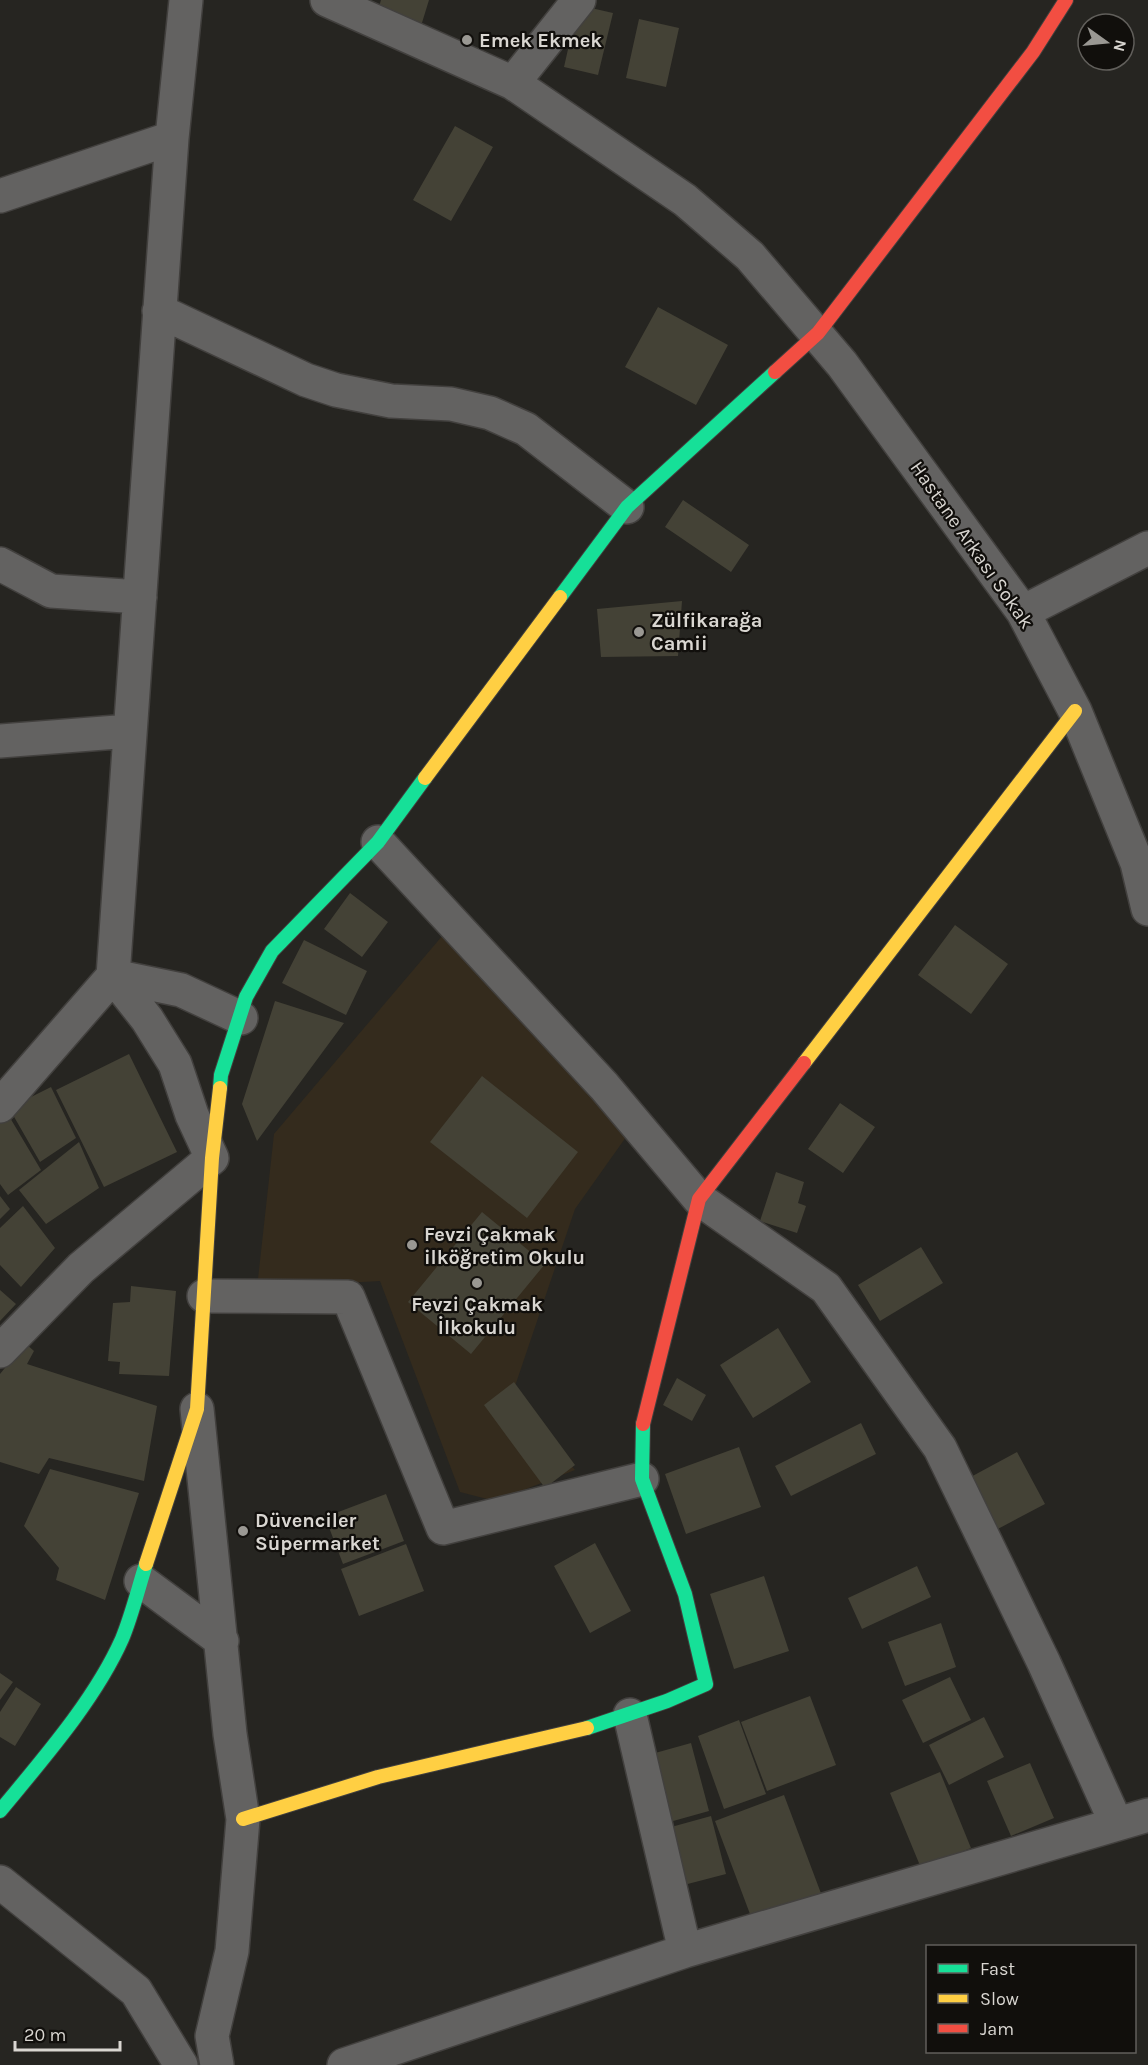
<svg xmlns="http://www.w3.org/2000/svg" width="1148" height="2065" viewBox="0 0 1148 2065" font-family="Karla,sans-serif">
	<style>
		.education { fill: #342b1d }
		.building { fill: #444236 }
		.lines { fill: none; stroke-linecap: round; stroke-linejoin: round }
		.street-casing { stroke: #42403e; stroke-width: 36 }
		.fast-casing { stroke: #42403e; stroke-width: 16 }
		.slow-casing { stroke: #42403e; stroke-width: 16 }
		.jam-casing { stroke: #42403e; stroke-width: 16 }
		.street { stroke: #636261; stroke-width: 33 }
		.fast { stroke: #16e098; stroke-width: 14 }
		.slow { stroke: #ffcf43; stroke-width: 14 }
		.jam { stroke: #f24e42; stroke-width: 14 }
		.poi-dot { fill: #9a9893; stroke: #110f0c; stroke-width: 2 }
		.labels { text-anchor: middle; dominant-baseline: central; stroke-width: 4.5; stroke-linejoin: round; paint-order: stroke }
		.poi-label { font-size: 20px; font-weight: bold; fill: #d9d6d1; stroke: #110f0c; text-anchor: start }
		.street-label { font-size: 20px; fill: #d9d6d1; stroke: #110f0c }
	</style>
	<rect width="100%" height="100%" fill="#262521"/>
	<path class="education" d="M443 935 631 1130 575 1209 512 1395 575 1470 495 1501 460 1492 380 1281 257 1288 274 1134Z"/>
	<path class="building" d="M381 0H429L421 26 377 13Z
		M578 5 613 13 598 75 564 67Z
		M639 19 679 28 666 87 626 78Z
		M455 126 493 147 451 221 413 200Z
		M658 307 728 345 696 405 625 367Z
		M683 500 749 545 731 572 665 527Z
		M682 601 678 656 601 657 597 609Z
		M350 893 388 922 362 957 324 929Z
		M955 925 1008 964 971 1014 918 975Z
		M304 940 367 971 346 1015 282 983Z
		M275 1001 344 1023 257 1141 242 1104Z
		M129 1054 177 1152 104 1187 56 1090Z
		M482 1076 578 1152 527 1218 430 1142Z
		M51 1087 76 1138 40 1162 9 1108Z
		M840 1103 875 1127 843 1173 808 1149Z
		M6 1111 41 1170 8 1195 0 1184V1117Z
		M79 1142 99 1188 46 1224 19 1190Z
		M776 1172 804 1182 798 1203 806 1206 797 1233 760 1221Z
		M0 1196 10 1209 0 1219Z
		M23 1206 55 1248 21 1287 0 1265V1228Z
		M482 1212 545 1264 471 1354 408 1302Z
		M921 1247 943 1283 880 1321 858 1285Z
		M131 1286 176 1291 169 1376 119 1374 120 1362 108 1361 113 1303 130 1302Z
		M0 1290 16 1304 0 1321Z
		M778 1328 811 1382 753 1418 720 1365Z
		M25 1343 34 1351 27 1364 157 1406 144 1481 49 1458 39 1474 0 1462V1374Z
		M677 1378 706 1395 692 1421 663 1405Z
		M514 1382 575 1465 545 1488 484 1405Z
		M861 1423 876 1454 791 1496 775 1466Z
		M739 1447 761 1507 686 1534 665 1474Z
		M1017 1452 1045 1504 994 1531 967 1479Z
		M50 1469 139 1493 105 1600 56 1580 59 1568 24 1526Z
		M386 1494 404 1541 343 1564 325 1517Z
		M595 1543 631 1611 590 1633 554 1566Z
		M406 1544 424 1591 359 1616 341 1569Z
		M917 1566 931 1597 862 1629 848 1598Z
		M764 1576 789 1651 734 1669 710 1594Z
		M941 1623 956 1667 905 1686 888 1642Z
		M0 1673 13 1682 0 1700Z
		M950 1677 971 1720 923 1743 902 1700Z
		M16 1687 41 1704 15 1746 0 1737V1712Z
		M810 1696 836 1765 767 1791 741 1722Z
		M984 1717 1004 1757 949 1785 929 1745Z
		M739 1720 766 1794 724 1809 698 1736Z
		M691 1743 709 1811 666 1823 648 1755Z
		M1030 1763 1054 1818 1011 1836 987 1781Z
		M940 1772 971 1848 921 1868 890 1793Z
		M784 1795 822 1896 753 1922 715 1821Z
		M711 1816 726 1874 680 1886 664 1829Z"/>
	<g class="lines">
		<defs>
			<path id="street" d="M327 0 513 83 685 200 750 256 842 364 1023 612 1075 711 1137 863 1148 909
				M513 83 579 0
				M0 196 172 138
				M159 311 306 380 336 390 391 401 451 404 490 413 526 429 627 507
				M0 564 51 591 140 597
				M1023 612 1148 548
				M0 741 130 731
				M378 842 604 1086 699 1199 826 1288 940 1448 1044 1663 1116 1823
				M113 976 181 990 241 1018
				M0 1106 113 976 172 138 186 0
				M204 1296 348 1297 443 1528 642 1479
				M0 1351 81 1268 212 1158 192 1115 175 1064 147 1019 113 976
				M197 1409 230 1734 243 1819 232 1951 212 2036 217 2065
				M141 1581 222 1641
				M630 1715 685 1951
				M0 1882 136 1991 181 2065
				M344 2065 685 1951 1148 1815"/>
			<path id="fast" d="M560 597 627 507 775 372
				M220 1088 221 1075 246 997 272 951 378 842 425 778
				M587 1728 667 1701 706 1684 685 1594 642 1479 643 1424
				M0 1811C42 1760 95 1700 122 1639 132 1615 138 1589 146 1564"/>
			<path id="slow" d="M425 778 560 597
				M804 1063 1075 711
				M146 1564 197 1409 212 1158 220 1088
				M243 1819 378 1777 587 1728"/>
			<path id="jam" d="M775 372 818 333 1033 52 1066 0
				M643 1424 699 1199 804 1063"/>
		</defs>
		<use href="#street" class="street-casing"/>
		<use href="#fast" class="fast-casing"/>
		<use href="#slow" class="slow-casing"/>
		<use href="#jam" class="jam-casing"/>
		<use href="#street" class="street"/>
		<use href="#fast" class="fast"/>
		<use href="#slow" class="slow"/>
		<use href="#jam" class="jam"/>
	</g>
	<g class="poi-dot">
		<circle cx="467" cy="40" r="6"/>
		<circle cx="639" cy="632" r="6"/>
		<circle cx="412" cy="1245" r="6"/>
		<circle cx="477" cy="1283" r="6"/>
		<circle cx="243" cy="1531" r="6"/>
	</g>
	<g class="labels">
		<g class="poi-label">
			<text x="479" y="40">Emek Ekmek</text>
			<text x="651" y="620">Zülfikarağa<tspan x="651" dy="23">Camii</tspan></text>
			<text x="424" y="1234">Fevzi Çakmak<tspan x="424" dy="23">ilköğretim Okulu</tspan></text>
			<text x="477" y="1304" text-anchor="middle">Fevzi Çakmak<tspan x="477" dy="23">İlkokulu</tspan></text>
			<text x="255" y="1520">Düvenciler<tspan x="255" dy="23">Süpermarket</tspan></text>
		</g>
		<g class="street-label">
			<text transform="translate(972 545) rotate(55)">Hastane Arkası Sokak</text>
		</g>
	</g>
	<rect x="926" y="1945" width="210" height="108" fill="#110f0c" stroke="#615f5b" stroke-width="1.5"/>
	<rect x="938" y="1964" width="30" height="9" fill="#16e098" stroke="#615f5b" stroke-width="1.5"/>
	<text x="980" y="1975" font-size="18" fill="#d9d6d1">Fast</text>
	<rect x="938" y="1994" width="30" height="9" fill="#ffcf43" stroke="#615f5b" stroke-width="1.5"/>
	<text x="980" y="2005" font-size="18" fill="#d9d6d1">Slow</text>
	<rect x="938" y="2024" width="30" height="9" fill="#f24e42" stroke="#615f5b" stroke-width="1.5"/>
	<text x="980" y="2035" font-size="18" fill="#d9d6d1">Jam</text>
	<g transform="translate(1106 42) rotate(105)"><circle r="28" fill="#110f0c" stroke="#615f5b" stroke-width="1.5"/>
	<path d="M0-4.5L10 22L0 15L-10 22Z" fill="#9a9893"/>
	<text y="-9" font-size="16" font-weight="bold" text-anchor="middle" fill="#d9d6d1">N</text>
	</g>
	<path d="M15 2041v9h105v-9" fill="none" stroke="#d9d6d1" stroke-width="3"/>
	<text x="24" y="2041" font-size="18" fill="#d9d6d1" stroke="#110f0c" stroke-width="4.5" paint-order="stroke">20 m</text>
</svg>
